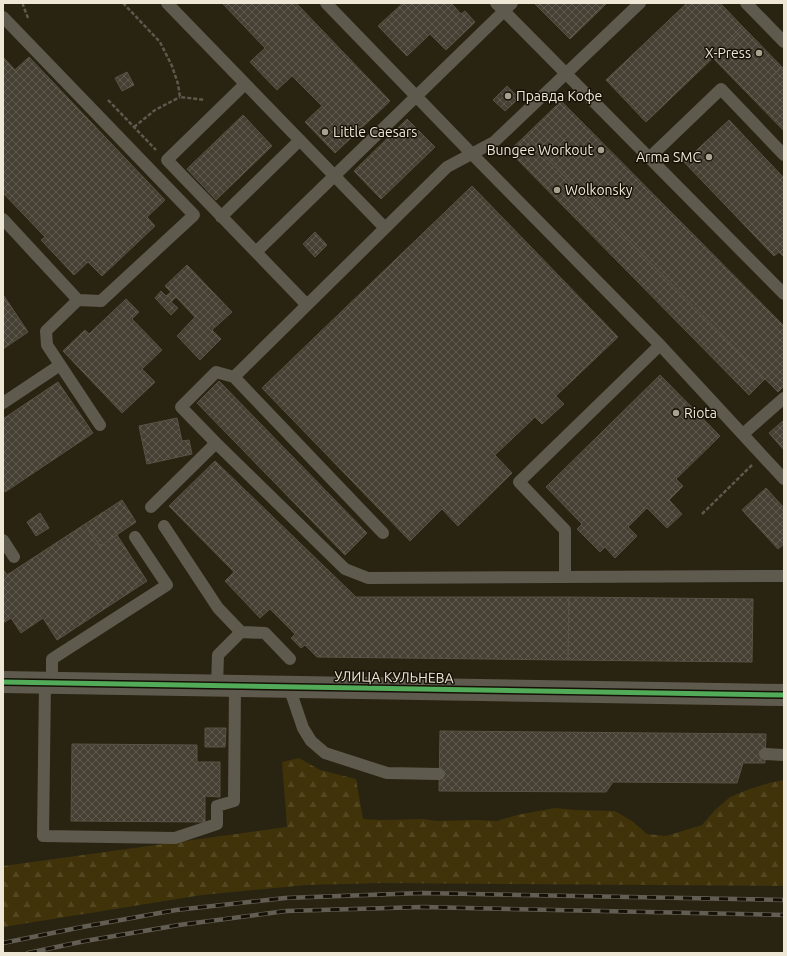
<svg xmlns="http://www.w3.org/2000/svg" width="787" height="956" viewBox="0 0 787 956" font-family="Ubuntu,sans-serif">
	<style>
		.forest { fill: url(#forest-firs) }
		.building { fill: url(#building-cross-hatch); stroke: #585345 }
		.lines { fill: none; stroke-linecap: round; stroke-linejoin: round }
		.path { stroke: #5e594e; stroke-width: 2.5; stroke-dasharray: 4 2; stroke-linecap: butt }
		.lane { stroke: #5f5a4e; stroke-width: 12 }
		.street { stroke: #5f5a4e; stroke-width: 22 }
		.rail-casing { stroke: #625e53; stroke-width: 4.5 }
		.rail { stroke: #161106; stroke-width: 3; stroke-dasharray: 9; stroke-linecap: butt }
		.cycleway-casing { stroke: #161106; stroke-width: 8 }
		.cycleway { stroke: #51ab58; stroke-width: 5 }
		.poi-dot { fill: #a9a291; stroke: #161106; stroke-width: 1.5 }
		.labels { text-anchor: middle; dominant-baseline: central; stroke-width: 3; stroke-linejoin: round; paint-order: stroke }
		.poi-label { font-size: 14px; fill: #eee7d6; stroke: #161106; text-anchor: start }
		.street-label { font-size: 14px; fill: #eee7d6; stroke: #161106 }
	</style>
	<defs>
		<pattern id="forest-firs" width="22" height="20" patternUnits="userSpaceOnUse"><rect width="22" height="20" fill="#40330a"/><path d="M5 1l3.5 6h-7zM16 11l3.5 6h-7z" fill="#534721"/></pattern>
		<pattern id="building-cross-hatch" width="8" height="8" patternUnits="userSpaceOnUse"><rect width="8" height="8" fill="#454033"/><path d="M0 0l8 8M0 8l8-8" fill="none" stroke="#605c50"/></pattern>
	</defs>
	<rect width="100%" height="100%" fill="#292312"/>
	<path class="forest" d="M299 758 320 770 356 779 363 819 382 820 423 819 437 821 477 820 497 821 517 815 555 808 575 810 615 811 632 821 647 834 666 836 702 825 715 810 730 797 747 790 769 783 784 780V886L384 883 306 885 202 895 3 927V866L287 827 282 762Z"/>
	<path class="building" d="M222 3H296L390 101 335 153 305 122 322 106 292 76 277 90 250 62 265 48Z
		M403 3H451L461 14 465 11 475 22 446 50 430 34 407 56 378 26Z
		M534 3H607L570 39Z
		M687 3H720L744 28 646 122 606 80Z
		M744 28 782 67 751 97 713 58Z
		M3 57 15 70 29 57 165 200 147 217 155 226 102 276 88 262 74 275 41 240 45 237 3 193Z
		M782 67 784 70V131L751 97Z
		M127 72 134 85 122 91 115 78Z
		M507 86 519 98 505 111 493 100Z
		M561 101 784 326V386L778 392 525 136Z
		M243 115 272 146 216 200 187 169Z
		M407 119 435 147 381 199 354 171Z
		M729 120 784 178V257L779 252 774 256 684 162Z
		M525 136 765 379 749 395 509 151Z
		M472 186 618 337 556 396 564 404 542 424 535 417 495 455 512 473 458 526 442 509 410 541 262 388Z
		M315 232 327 245 315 257 303 244Z
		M187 265 232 312 212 330 221 339 200 360 177 336 195 317 176 297 171 302 178 308 171 315 155 298 161 291 166 296 171 292 165 286Z
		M4 296 28 332 3 349V297Z
		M126 299 139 312 132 319 162 350 142 369 155 382 122 413 63 351 85 330 89 334Z
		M660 375 720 436 676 479 683 486 669 500 682 514 667 528 647 508 628 527 637 536 615 558 605 547 600 552 577 529 582 524 546 487Z
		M219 381 367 533 345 555 197 403Z
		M58 382 93 433 5 492 3 489V419Z
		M177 418 182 441 189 440 192 454 147 464 139 426Z
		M784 420V450L769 433Z
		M215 461 356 597H569L568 660 317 657 305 645 301 648 291 638 295 634 270 609 260 618 225 581 234 572 169 506Z
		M766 488 784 508V544L778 549 742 510Z
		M122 500 136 522 100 546 85 524Z
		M40 513 49 528 36 536 27 522Z
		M85 524 100 546 117 535 147 581 57 640 43 618 21 633 11 618 3 623V569L7 575Z
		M569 597 753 599 752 662 568 660Z
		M205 728H226L225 747H205Z
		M440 731 766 734 765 763H743L737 783 613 782 606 792 439 791Z
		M72 744 197 745V762H220V797L205 796V822L71 821Z"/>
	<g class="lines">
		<path class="path" d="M23 3V5L28 18
			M123 3 160 42 172 66 178 84 180 97 205 100
			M108 100 156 150
			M134 127 155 110 180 97
			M702 514 752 465"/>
		<path class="lane" d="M167 3 385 228
			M326 3 472 154 660 345 784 479
			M496 3 504 11 512 3
			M746 3 784 42
			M3 17 194 215 101 301 78 300 3 219
			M245 84 167 160 307 305
			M649 158 721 89 784 155
			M221 217 300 140
			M256 252 504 11 784 294
			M78 300 46 331 47 345 100 425
			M234 377 216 372 181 407 216 443 345 569 368 578 784 576
			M3 403 60 365
			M743 434 784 398
			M151 507 216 443
			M164 526 218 608 241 632 218 655 217 686
			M383 533 234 377 447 167 494 142 640 3
			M3 540 14 557
			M565 577V530L519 482 660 345
			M241 632 265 633 290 659
			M45 683 43 836 175 838 217 824V806L234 801 235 686
			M52 684V659L167 585 135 537
			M289 687 303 728 311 741 325 753 387 773 439 774
			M765 754 784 755"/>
		<path class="street" d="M3 682 784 695"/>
		<defs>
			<path id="rail" d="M3 943 82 927 176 910 285 898 422 893 784 900
				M28 953 85 941 179 925 286 911 423 907 784 915"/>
		</defs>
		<use href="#rail" class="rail-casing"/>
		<use href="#rail" class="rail"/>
		<defs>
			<path id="cycleway" d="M3 682 784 695"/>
		</defs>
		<use href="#cycleway" class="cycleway-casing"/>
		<use href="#cycleway" class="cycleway"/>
	</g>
	<g class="poi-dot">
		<circle cx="759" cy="53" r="4"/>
		<circle cx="508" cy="96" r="4"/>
		<circle cx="325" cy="132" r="4"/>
		<circle cx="601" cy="150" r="4"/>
		<circle cx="709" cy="157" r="4"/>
		<circle cx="557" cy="190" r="4"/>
		<circle cx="676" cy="413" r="4"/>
	</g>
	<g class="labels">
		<g class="poi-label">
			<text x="751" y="53" text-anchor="end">X-Press</text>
			<text x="516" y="96">Правда Кофе</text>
			<text x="333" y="132">Little Caesars</text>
			<text x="593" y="150" text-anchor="end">Bungee Workout</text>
			<text x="701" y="157" text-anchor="end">Arma SMC</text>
			<text x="565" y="190">Wolkonsky</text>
			<text x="684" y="413">Riota</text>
		</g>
		<g class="street-label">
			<text transform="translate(394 677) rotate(1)">УЛИЦА КУЛЬНЕВА</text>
		</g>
	</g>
	<rect width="787" height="956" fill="none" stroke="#eee7d6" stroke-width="8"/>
</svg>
